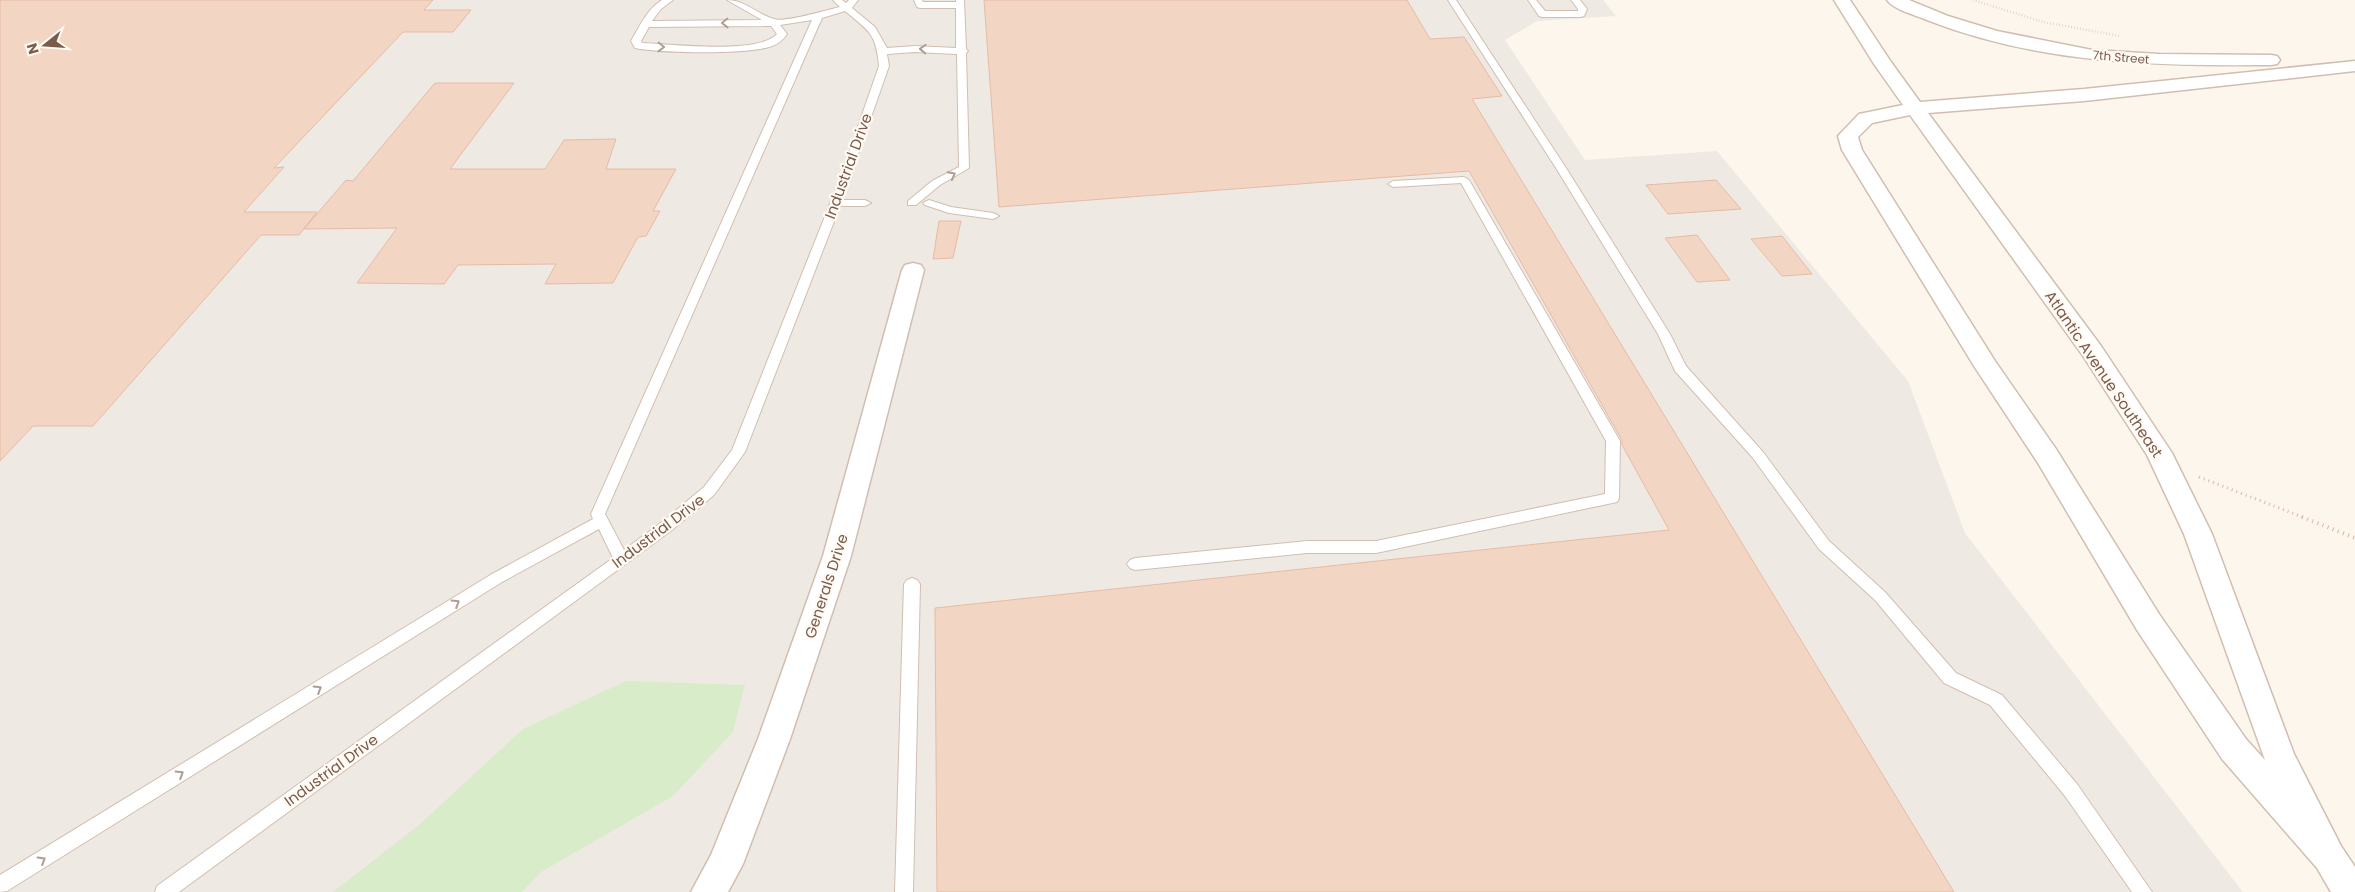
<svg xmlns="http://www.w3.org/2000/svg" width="2355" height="892" viewBox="0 0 2355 892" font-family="Poppins,sans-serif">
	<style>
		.industrial { fill: #efe9e4 }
		.green { fill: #d8ecc9 }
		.building { fill: #f3d5c3; stroke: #e6bba3 }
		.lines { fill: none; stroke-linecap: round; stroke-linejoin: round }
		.service-casing { stroke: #d1beb0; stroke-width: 2 }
		.minor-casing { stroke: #d1beb0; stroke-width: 3 }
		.path-far2 { stroke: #d9b8a5; stroke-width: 2.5; stroke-dasharray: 0.5 2.5; stroke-linecap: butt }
		.path-far1 { stroke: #d9b8a5; stroke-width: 3; stroke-dasharray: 1 4; stroke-linecap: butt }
		.path { stroke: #d9b8a5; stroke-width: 4; stroke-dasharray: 1 4.5; stroke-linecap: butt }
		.service { fill: #fff; fill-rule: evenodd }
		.minor { fill: #fff; fill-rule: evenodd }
		.oneway { stroke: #af9d94 }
		.labels { text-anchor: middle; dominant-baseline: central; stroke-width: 4.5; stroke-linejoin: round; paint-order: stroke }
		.far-street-label { font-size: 12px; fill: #7a5c4d; stroke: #fffaf3 }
		.street-label { font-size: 15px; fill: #7a5c4d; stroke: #fffaf3 }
	</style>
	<rect width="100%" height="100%" fill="#fdf6ec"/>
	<path class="industrial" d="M0 0H1603L1616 16 1537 21 1505 40 1585 160 1717 151 1908 381 1965 533 2243 892H0Z"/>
	<path class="green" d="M626 681 745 685 733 732 673 796 541 872 522 892H333L419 825 523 729Z"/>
	<path class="building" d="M0 0H433L424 10H471L453 32H403L274 168 284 167 244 212H317L299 235H261L93 426H33L0 461Z
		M984 0H1407L1430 39 1464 37 1502 96 1472 99 1954 892H937L935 608 1669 530 1622 445V440L1469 171 999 207Z
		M435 83H514L450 169H545L564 140 616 139 606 169H676L653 211H660L646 236 638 237 613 283 545 284 556 264 458 265 444 284 357 283 397 228 304 229 346 180 353 181Z
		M1716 180 1741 209 1668 214 1646 185Z
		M939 221H961L953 258 933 259Z
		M1697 235 1730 280 1697 282 1665 238Z
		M1782 236 1812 274 1782 276 1751 239Z"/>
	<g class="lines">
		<defs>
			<path id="service" d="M662 0H673L661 9 652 21 762 20 727 0C745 0 757 14 774 19 784 23 827 10 840 7L833 0H842L846 3 849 0H858L852 8 875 27 887 48 915 46 956 48V8H920L917 7 914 0H922L923 2H956V0H964L966 49 968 51 966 53 969 168 940 185 916 205H908V201L932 181 959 167 957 54 915 52 887 54 889 66 842 200H865L871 203 865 206H840L745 452 714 495 672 530 179 892H155L157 886 613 558 599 529 502 582 7 891 0 892V875L492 574 593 519 591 514 812 20 780 25 787 34C783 40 778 44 772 46 749 55 659 53 635 48L631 41C640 26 647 9 662 0ZM845 11C869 31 876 33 879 66L839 181 732 450 704 487 662 522 624 550 605 514 822 18ZM771 26 777 34C758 55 671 44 642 43L641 41 649 27Z
				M1448 0H1456L1566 168 1670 334 1686 366 1763 452 1829 541 1885 592 1956 673 2002 695 2077 784 2152 892H2132L2065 796 1990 705 1944 683 1875 600 1819 549 1753 458 1675 371 1658 334 1556 168Z
				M1528 0H1536L1545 11H1578V9L1571 0H1580L1587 9 1584 16 1581 17H1542L1539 16Z
				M1464 177 1469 180 1620 441 1619 498 1617 502 1376 553H1307L1135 570 1130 568 1127 564 1130 560 1135 558 1307 541H1376L1605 494 1606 441 1461 183 1393 187 1388 184 1393 181Z
				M929 200 951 207 993 213 999 216 993 219 949 213 925 205 923 203Z
				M912 578 917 580 920 584 913 892H895L904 584 907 580Z"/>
			<path id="minor" d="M1834 0H1850L1891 62 1920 102 2084 89 2355 61V71L2084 101 1928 113 2101 346 2172 453 2212 534 2294 754 2341 846 2355 867V892H2331L2317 868 2222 759 2137 630 2038 463 1974 366 1842 150 1838 136 1859 114 1903 105 1874 64ZM1910 115 2083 356 2147 455 2184 534 2265 760 2246 739 2159 614 2056 449 1995 361 1862 150 1858 137 1872 123Z
				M1887 0H1909L1948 16 1997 31 2092 50 2159 54 2271 55 2277 56 2280 60 2277 64 2271 65C2150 66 2041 64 1927 20 1916 15 1894 10 1887 0Z
				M913 263 921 265 924 270 851 556 790 739 743 864 728 892H691L711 855 758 739 823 556 902 270 905 265Z"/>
		</defs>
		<use href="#service" class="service-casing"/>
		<use href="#minor" class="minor-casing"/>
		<path class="path-far2" d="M1973 0 2043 22 2120 36"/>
		<path class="path-far1" d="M2199 477 2305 518"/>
		<path class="path" d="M2302 517 2355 538"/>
		<use href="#service" class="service"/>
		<use href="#minor" class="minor"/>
	</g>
	<defs><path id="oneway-chevron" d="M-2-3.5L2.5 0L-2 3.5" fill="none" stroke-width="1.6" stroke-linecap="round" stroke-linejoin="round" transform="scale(1.25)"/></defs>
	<g class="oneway">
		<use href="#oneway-chevron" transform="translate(725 23) rotate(179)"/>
		<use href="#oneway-chevron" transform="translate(661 47) rotate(1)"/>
		<use href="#oneway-chevron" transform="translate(923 49) rotate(-178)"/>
		<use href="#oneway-chevron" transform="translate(952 175) rotate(-28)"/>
		<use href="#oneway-chevron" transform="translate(456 603) rotate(-32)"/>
		<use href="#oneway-chevron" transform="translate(318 689) rotate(-32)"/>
		<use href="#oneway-chevron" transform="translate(180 774) rotate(-32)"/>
		<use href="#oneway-chevron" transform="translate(42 860) rotate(-31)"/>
	</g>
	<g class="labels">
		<g class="far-street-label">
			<text transform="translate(2121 57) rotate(5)">7th Street</text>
		</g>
		<g class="street-label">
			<text transform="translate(848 166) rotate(-70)">Industrial Drive</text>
			<text transform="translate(2104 374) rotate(56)">Atlantic Avenue Southeast</text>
			<text transform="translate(658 531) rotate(-37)">Industrial Drive</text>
			<text transform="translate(826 586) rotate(-72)">Generals Drive</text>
			<text transform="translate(331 770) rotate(-36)">Industrial Drive</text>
		</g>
	</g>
	<g transform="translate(45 45) rotate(253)" stroke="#fffaf3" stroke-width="4" paint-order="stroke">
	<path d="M0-4L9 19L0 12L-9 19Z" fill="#7a5c4d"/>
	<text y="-8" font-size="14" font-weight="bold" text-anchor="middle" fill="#7a5c4d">N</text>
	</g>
</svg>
